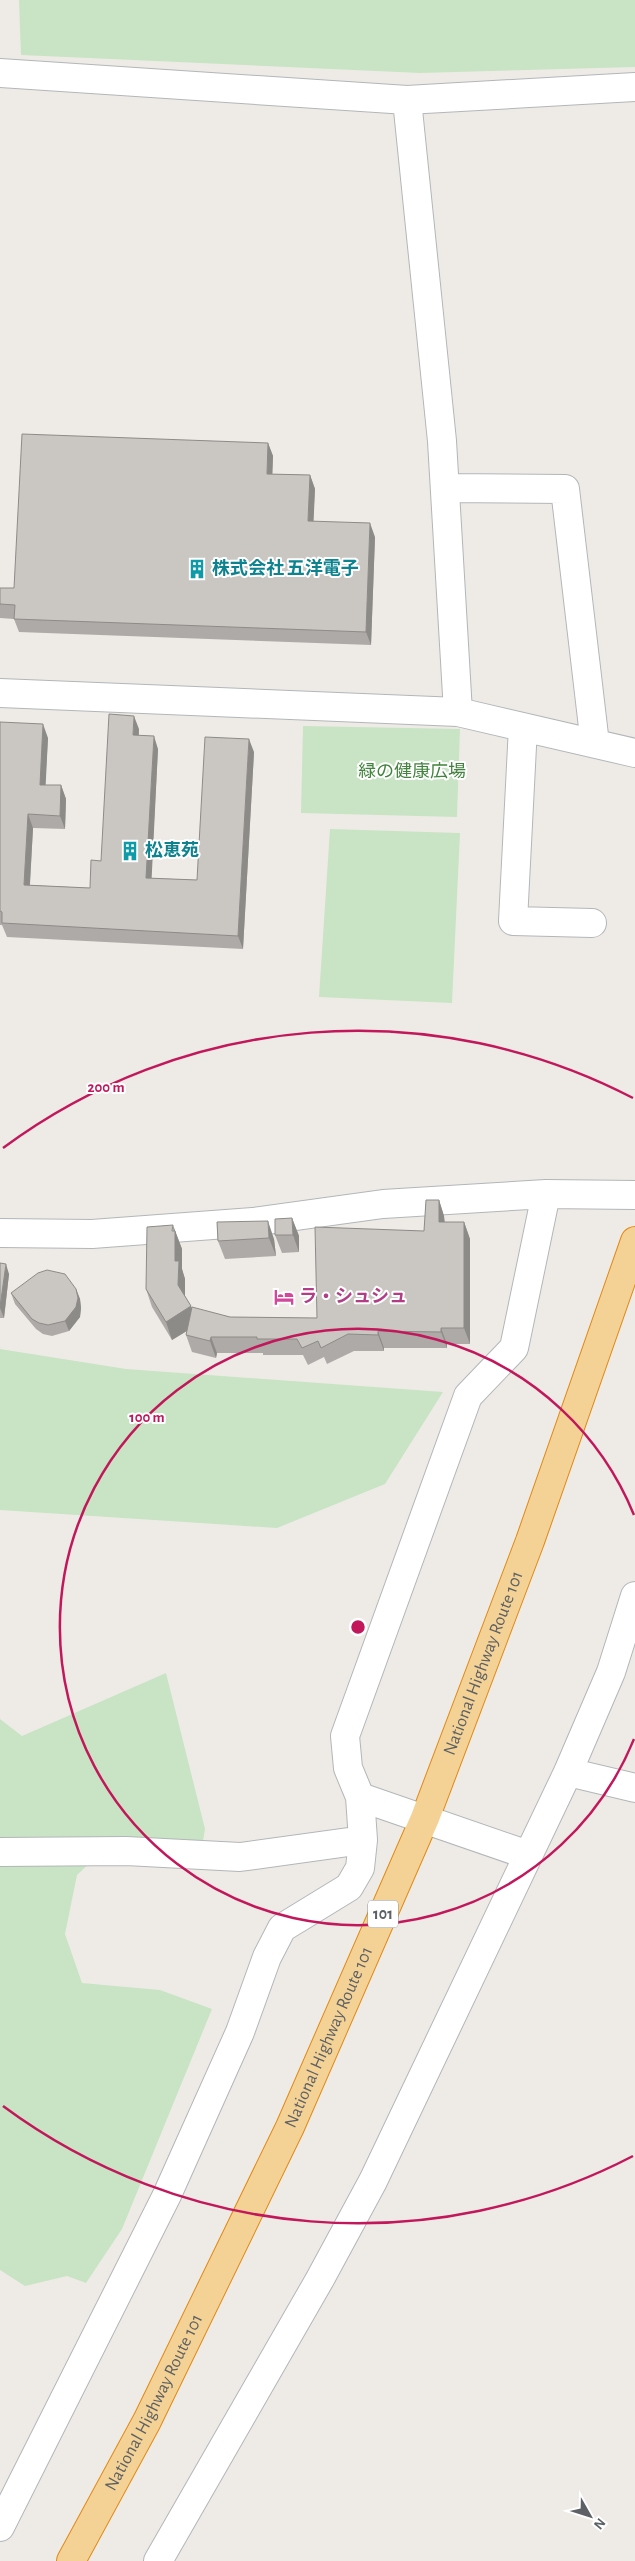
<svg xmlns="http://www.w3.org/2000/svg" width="635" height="2561" viewBox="0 0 635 2561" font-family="'Alegreya Sans','Noto Sans JP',sans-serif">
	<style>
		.green { fill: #c8e4c4 }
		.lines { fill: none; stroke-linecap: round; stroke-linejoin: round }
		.minor-casing { stroke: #b3b6b9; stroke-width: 30 }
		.highway-casing { stroke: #e18913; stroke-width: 30 }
		.minor { stroke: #fff; stroke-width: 28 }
		.highway { stroke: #f4d296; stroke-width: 28 }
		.wall { fill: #aeaaa7 }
		.shaded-wall { fill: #8d8b88 }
		.building { fill: #cac6c2; stroke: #8d8b88 }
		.ring { fill: none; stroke: #c2185b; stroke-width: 2.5 }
		.labels { text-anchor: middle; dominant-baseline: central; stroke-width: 4; stroke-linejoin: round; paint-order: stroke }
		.shield { fill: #fff; stroke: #8e9093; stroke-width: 1 }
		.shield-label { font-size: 16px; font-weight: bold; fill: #5d6165 }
		.culture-label { font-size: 18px; font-weight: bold; fill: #0d838f; stroke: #fff; text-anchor: start }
		.park-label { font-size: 18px; fill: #42843d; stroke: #fff }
		.hotel-label { font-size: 18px; font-weight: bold; fill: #b23c85; stroke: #fff; text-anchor: start }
		.street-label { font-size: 18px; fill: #5d6165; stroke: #fff }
		.centre { fill: #c2185b; stroke: #fff; stroke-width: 2.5 }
		.ring-label { font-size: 15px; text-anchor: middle; font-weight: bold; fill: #c2185b; stroke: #fff; stroke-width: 4; stroke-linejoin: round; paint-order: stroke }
	</style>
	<rect width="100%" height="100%" fill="#eeebe6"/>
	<path class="green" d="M19 0H635V67L420 73 21 55Z
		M303 726 460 729 457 817 301 813Z
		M330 829 460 833 452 1003 319 997Z
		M0 1349 126 1369 443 1392 385 1484 277 1528 0 1510Z
		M166 1673 205 1829 199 1866 93 1860 77 1875 65 1934 82 1983 160 1990 212 2009 122 2229 86 2283 67 2276 25 2286 0 2270V1719L22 1736Z"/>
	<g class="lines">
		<defs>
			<path id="minor" d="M0 73 407 100 635 87
				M407 100 442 441 458 712
				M445 488 565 489 595 744
				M0 693 458 712 635 753
				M523 727 513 921 592 923
				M0 1233 92 1234 253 1222 383 1204 546 1194 635 1195
				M568 1772 635 1788
				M360 1797 528 1855
				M0 1852 126 1851 240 1857 363 1840
				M0 2527 167 2195 240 2032 267 1957 282 1928 349 1887 360 1868 363 1840 360 1797 348 1768 345 1736 468 1396 514 1348 546 1194
				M158 2561 320 2279 373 2181 568 1772 611 1672 635 1596"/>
			<g id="highway">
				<path id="s1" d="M71 2561 147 2421 290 2127 425 1818 530 1541 635 1241"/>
			</g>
		</defs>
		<use href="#minor" class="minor-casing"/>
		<use href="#highway" class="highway-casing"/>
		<use href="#minor" class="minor"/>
		<use href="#highway" class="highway"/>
	</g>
	<path class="wall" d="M268 443 273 456 272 474 310 475 315 489 313 521 375 537 371 645 19 632 14 619 0 618V588H14Z
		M0 722 48 738 45 785H61L66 799 65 829 33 828 30 885 90 888 101 861 139 729V735L158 749 151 878 197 880 254 752 243 949 7 937 2 925H0Z
		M439 1200 444 1216 445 1222H464L470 1239V1344H447V1348H384V1351H354L327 1364 324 1357 308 1365 303 1355H263V1353H217L216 1358 192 1352 186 1335 187 1331 172 1340 152 1307 146 1289 175 1231 182 1249V1269L185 1279V1296L192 1308 230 1317 317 1318 424 1231Z
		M292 1218 299 1236V1252L282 1253 275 1235Z
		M217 1222 274 1239 276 1256 225 1259 218 1241Z
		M0 1263 9 1274 4 1318H0Z
		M76 1289 80 1299 81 1308 80 1317 69 1331 52 1336 43 1334 36 1329 15 1304 11 1293Z"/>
	<path class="shaded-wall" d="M268 443 273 456 272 487 267 474Z
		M310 475 315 489 313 534 308 521Z
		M370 523 375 537 371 645 366 632Z
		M134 716 139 729 138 748 133 735Z
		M43 724 48 738 45 798 40 785Z
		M154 736 158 749 151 891 146 878Z
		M249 739 254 752 243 949 238 936Z
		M61 785 66 799 65 829 60 816Z
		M28 814 33 828 29 898 24 885Z
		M439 1200 444 1216 445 1239 439 1222Z
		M292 1218 299 1236V1252L293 1235Z
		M268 1221 274 1239 276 1256 269 1238Z
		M464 1222 470 1239V1344L464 1328Z
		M173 1225 182 1249V1269L185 1279V1303L178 1285 175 1261Z
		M6 1264 9 1274 4 1318 0 1308Z
		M76 1289 80 1299 81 1308 80 1317 69 1331 65 1321Z
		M191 1306 198 1324 172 1340 166 1322Z
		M441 1328 447 1344V1348L441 1332Z
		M378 1331 384 1348V1351L378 1335Z
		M211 1337 217 1353 216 1358 210 1341Z"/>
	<path class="building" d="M22 434 268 443 267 474 310 475 308 521 370 523 366 632 14 619 15 605 0 604V588H14Z
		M109 714 134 716 133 735 154 736 146 878 197 880 205 737 249 739 238 936 2 923V912L0 911V722L43 724 40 785H61L60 816 28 814 24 885 90 888 91 860 101 861Z
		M426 1200H439V1222H464V1328H441V1332L378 1331V1335L348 1334 321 1348 318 1341 302 1348 297 1339H257V1337H211L210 1341 186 1335 192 1307 230 1317 317 1318 315 1227 424 1231Z
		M292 1218 293 1235H275V1219Z
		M268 1221 269 1238 218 1241 217 1222Z
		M173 1225 172 1231H175V1261H179L178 1285 191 1306 166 1322 146 1289 147 1227Z
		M0 1263 6 1264 0 1307Z
		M47 1270 65 1274 76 1289 78 1298 76 1307 65 1321 48 1325 39 1323 32 1319 11 1293 38 1273Z"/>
	<g class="ring">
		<path d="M634 1739A298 298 0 1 1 634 1515"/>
		<path d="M633 2156A596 596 0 0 1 3 2106M3 1148A596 596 0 0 1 633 1098"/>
	</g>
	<defs>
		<symbol id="building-bare" viewBox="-9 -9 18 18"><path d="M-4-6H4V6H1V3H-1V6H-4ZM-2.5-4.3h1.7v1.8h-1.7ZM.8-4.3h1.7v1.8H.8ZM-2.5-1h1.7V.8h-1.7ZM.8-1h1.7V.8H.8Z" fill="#0f9aa8" stroke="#fff" stroke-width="2.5" paint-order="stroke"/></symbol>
		<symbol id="hotel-bare" viewBox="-9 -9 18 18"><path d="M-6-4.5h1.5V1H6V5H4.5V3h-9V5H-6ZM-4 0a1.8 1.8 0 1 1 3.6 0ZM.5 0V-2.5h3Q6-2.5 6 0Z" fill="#d1479c" stroke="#fff" stroke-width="2.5" paint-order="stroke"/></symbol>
	</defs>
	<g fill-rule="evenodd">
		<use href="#building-bare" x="183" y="555" width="28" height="28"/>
		<use href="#building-bare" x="116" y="837" width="28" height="28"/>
		<use href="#hotel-bare" x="270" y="1283" width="28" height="28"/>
	</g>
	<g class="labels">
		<rect class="shield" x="368" y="1900.5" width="30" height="27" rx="4"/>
		<g class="shield-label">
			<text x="383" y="1914">101</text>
		</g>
		<g class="culture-label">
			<text x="212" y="569">株式会社 五洋電子</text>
			<text x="145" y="851">松恵苑</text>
		</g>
		<g class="park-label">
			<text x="412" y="772">緑の健康広場</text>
		</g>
		<g class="hotel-label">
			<text x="299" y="1297">ラ・シュシュ</text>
		</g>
		<g class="street-label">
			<text stroke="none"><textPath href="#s1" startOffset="989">National Highway Route 101</textPath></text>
			<text stroke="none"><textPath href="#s1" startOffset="584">National Highway Route 101</textPath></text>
			<text stroke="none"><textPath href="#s1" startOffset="179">National Highway Route 101</textPath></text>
		</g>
	</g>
	<circle cx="358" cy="1627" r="8" class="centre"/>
	<g class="ring-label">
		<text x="106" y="1092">200 m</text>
		<text x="147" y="1422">100 m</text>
	</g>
	<g transform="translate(590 2516) rotate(129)" stroke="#ffffff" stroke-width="4" paint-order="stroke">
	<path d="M0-4L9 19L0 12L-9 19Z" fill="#5d6165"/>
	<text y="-8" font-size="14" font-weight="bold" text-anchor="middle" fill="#5d6165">N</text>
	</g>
</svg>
